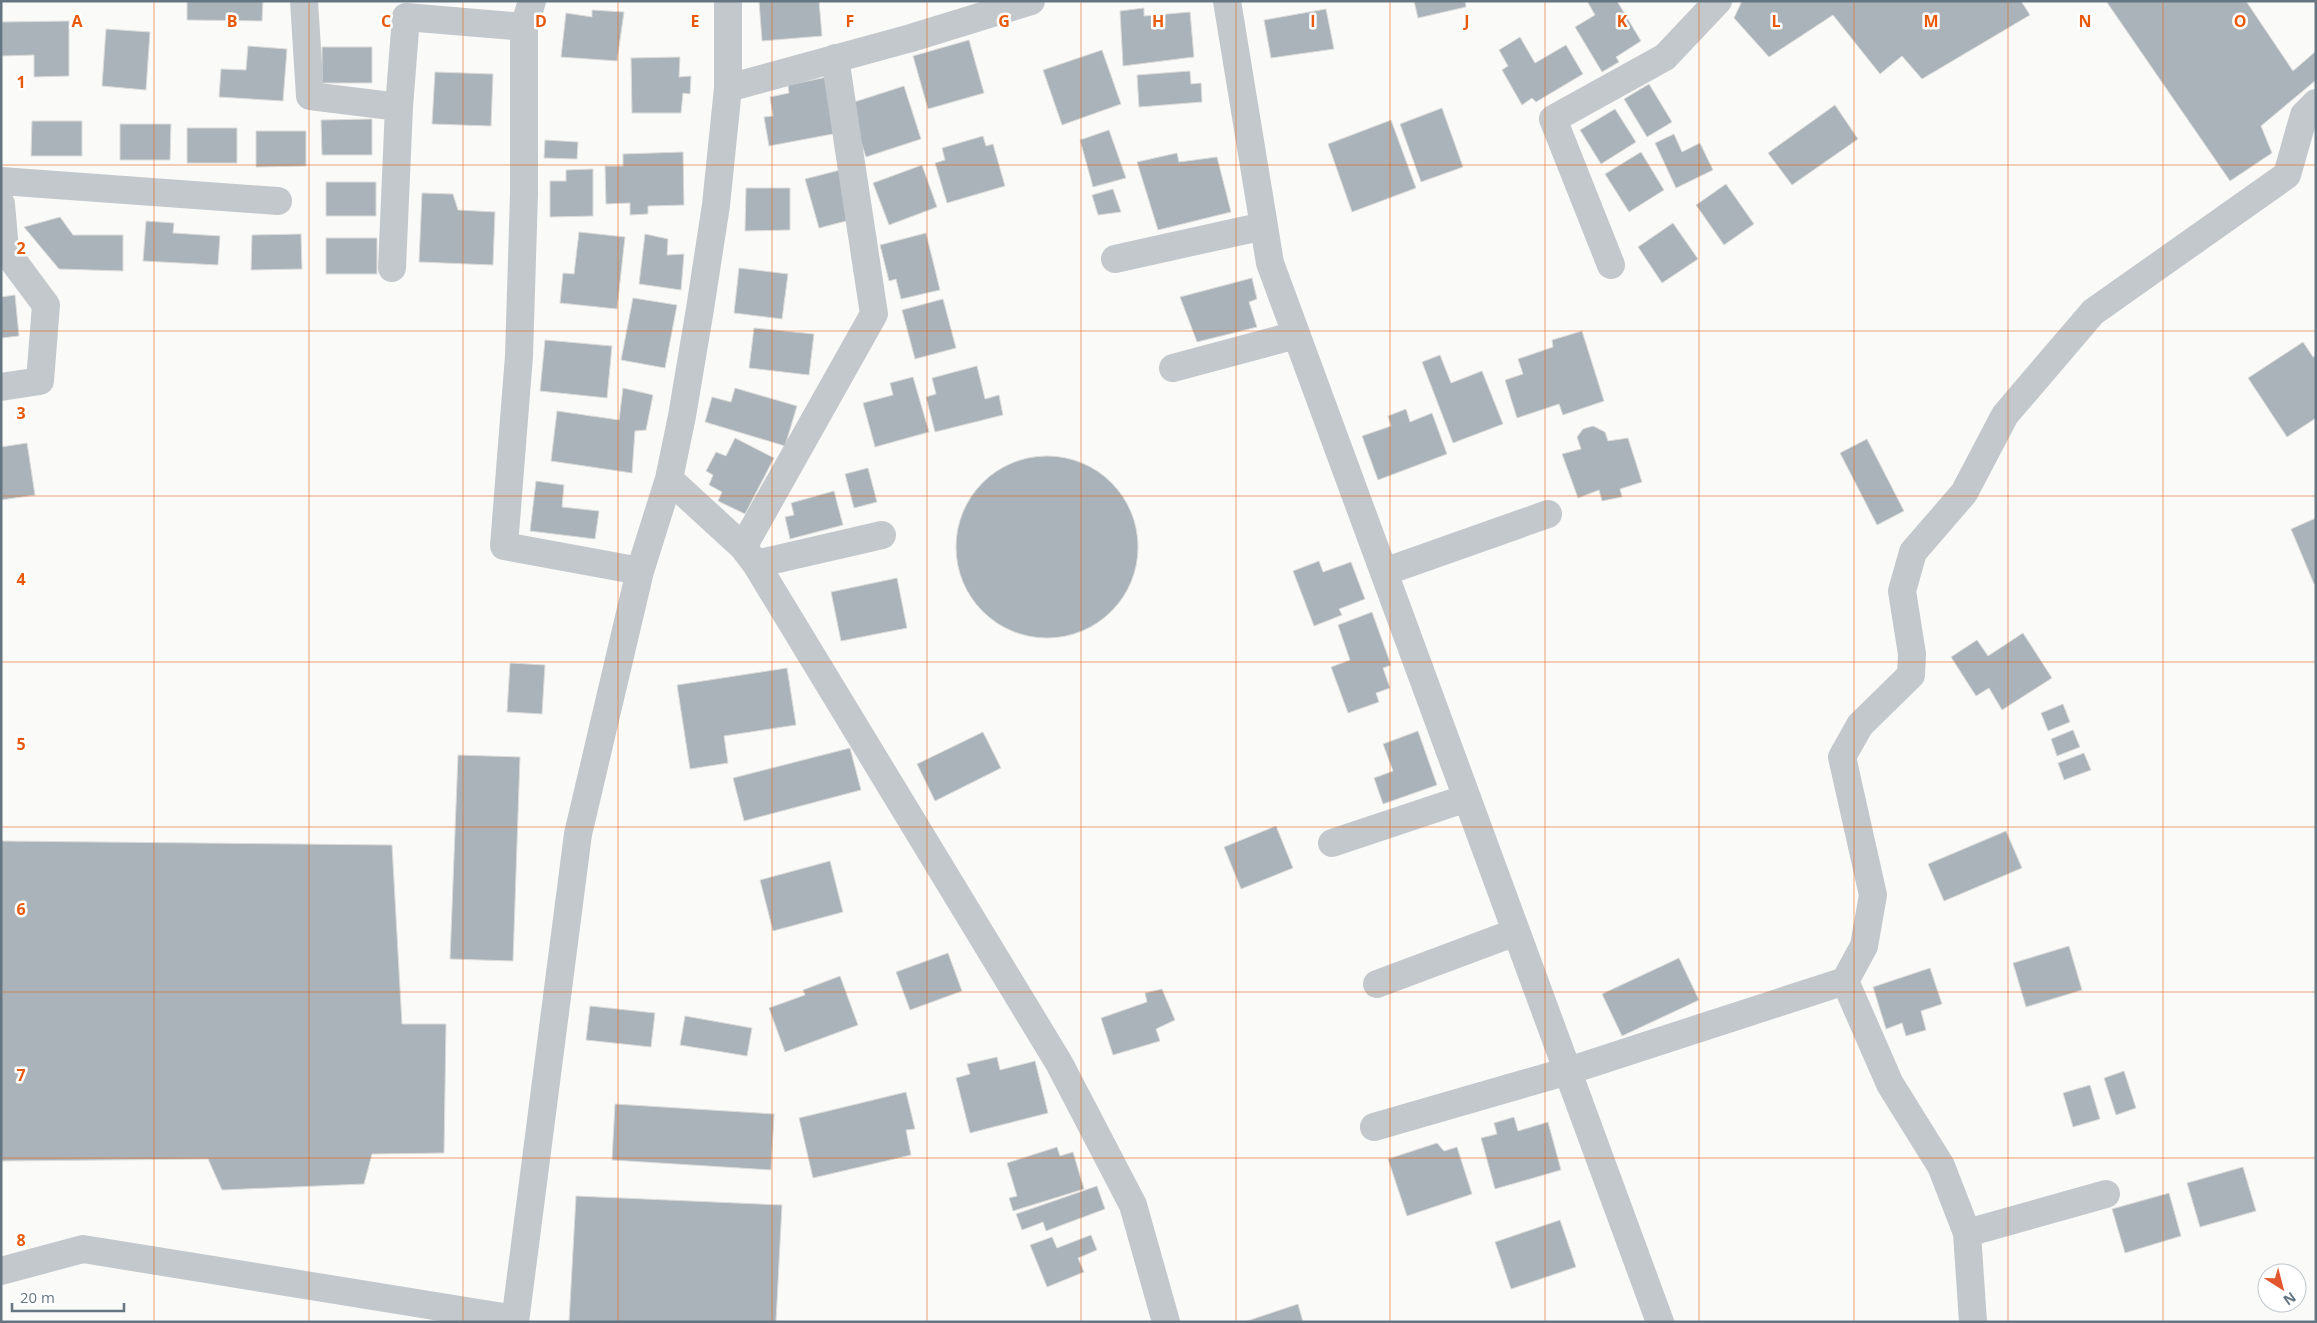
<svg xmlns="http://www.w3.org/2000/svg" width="2317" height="1323" viewBox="0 0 2317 1323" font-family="'Open Sans',sans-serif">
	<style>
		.building { fill: #aab3b9; stroke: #dcdcda }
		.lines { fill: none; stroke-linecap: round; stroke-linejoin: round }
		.minor { stroke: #c3c8cc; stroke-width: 28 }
		.grid { fill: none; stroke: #e8590c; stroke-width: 1; stroke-opacity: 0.55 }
		.grid-label { font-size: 16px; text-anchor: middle; font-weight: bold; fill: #e8590c; stroke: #fff; stroke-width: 5; stroke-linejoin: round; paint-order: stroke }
	</style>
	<rect width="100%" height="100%" fill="#fafaf8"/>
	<path class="building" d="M187 1H263L262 21 187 20Z
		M759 1H819L822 36 762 41Z
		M1414 1H1465L1466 7 1418 18Z
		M1587 1H1617L1641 41 1616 57 1619 62 1602 72 1575 27 1595 15Z
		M1742 1H2021L2030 15 1922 79 1902 56 1880 74 1833 15 1769 57 1734 18Z
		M2106 1H2246L2293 71 2316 51V80L2261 126 2272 153 2230 181Z
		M1144 8V16L1190 12 1194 57 1123 66 1120 11Z
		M1326 9 1334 49 1271 58 1264 20Z
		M592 10 624 12 617 61 561 57 566 13 592 17Z
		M69 21V76L34 77V55L2 56V22Z
		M106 29 150 32 146 90 102 86Z
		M1520 37 1535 63 1566 45 1583 74 1536 102 1532 98 1522 105 1502 70 1508 66 1499 50Z
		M969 40 984 93 928 109 913 56Z
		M248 46 287 49 283 101 219 97 221 69 246 70Z
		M322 47H372V83H322Z
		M1102 50 1121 104 1062 125 1043 70Z
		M680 57 679 77 691 76 690 94 683 93 681 113H632L631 58Z
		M1190 71 1191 84 1201 83 1202 102 1139 107 1137 75Z
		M435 72 493 74 491 126 432 124Z
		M827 77 838 133 769 146 764 117 773 116 770 97 789 93 788 85Z
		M1649 84 1672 122 1647 137 1624 99Z
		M904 86 921 139 866 157 848 104Z
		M1835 105 1858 139 1792 185 1768 153Z
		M1442 108 1463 167 1421 182 1400 124Z
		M1615 109 1636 142 1601 164 1580 130Z
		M372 119V155H322L321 120Z
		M1391 120 1416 188 1352 212 1328 144Z
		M32 121H82V156H31Z
		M120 124H171L170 160H120Z
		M187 128H237V163H187Z
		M1109 130 1126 178 1093 187 1080 140Z
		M256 131H306V166L256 167Z
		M1674 134 1682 152 1700 143 1713 170 1676 188 1655 143Z
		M983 136 986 146 993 144 1005 186 947 203 935 163 945 160 942 148Z
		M545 140 578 142 577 159 544 158Z
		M683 152 684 205 648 206V214L630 215V203L606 204 605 166H623V154Z
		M1641 152 1664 190 1629 212 1605 174Z
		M1177 153 1179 162 1217 157 1231 212 1158 230 1137 162Z
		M922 165 937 207 889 225 873 183Z
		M593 169V216L550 217V181H566V170Z
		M840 170 854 219 819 228 805 179Z
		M326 182H376V216H326Z
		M1726 184 1754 224 1724 245 1696 205Z
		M746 188H790V230L745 231Z
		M1113 189 1121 212 1098 215 1092 195Z
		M422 193 453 194 458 210 495 212 493 265 419 262Z
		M60 217 73 235H123V271L59 269 24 227Z
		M146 221 174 223 173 233 220 236 218 265 143 261Z
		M1673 223 1698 259 1662 283 1638 247Z
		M579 232 625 237 617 309 560 303 563 273 574 274Z
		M926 233 940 290 901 299 896 279 889 281 880 245Z
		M301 234 302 269 251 270 252 235Z
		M645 234 668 239 667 255 684 254 681 290 639 284Z
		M326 238H377V274H326Z
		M739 268 788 274 782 319 734 313Z
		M1252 278 1257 299 1249 302 1257 327 1197 342 1180 297Z
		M15 295 19 336 1 338V297Z
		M633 298 677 305 665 368 621 360Z
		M943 299 956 348 915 359 902 310Z
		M754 328 814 334 809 375 749 368Z
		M1582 331 1604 401 1563 415 1559 404 1517 418 1505 380 1523 374 1518 359 1553 347 1552 340Z
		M545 340 612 346 607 398 540 391Z
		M2303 342 2313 357 2316 356V418L2287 437 2248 378Z
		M1440 355 1451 383 1482 371 1503 424 1453 443 1422 362Z
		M977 366 985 399 999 395 1003 415 935 432 926 397 936 394 932 378Z
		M913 377 929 432 875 447 863 403 893 395 890 383Z
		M623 388 653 395 646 430 635 431 632 473 551 461 557 411 619 420Z
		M735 388 797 406 785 446 705 422 712 397 731 402Z
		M1406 409 1410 422 1432 413 1447 454 1378 480 1362 436 1391 426 1388 416Z
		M1593 426 1605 432 1608 441 1628 438 1642 482 1620 489 1622 497 1602 501 1599 490 1578 498 1562 454 1581 449 1577 437 1583 429Z
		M735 438 774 458 745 514 718 501 722 492 709 485 713 475 706 471 716 452 726 456Z
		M1867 439 1904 511 1877 525 1840 453Z
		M27 443 35 495 1 500V447Z
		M956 547a91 91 0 1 1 182 0a91 91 0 1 1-182 0Z
		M868 468 877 502 854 508 845 474Z
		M536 481 564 485 562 507 599 511 595 539 530 531Z
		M834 491 843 525 790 539 785 517 794 515 791 503Z
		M2316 518V583L2314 584 2291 529Z
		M1319 561 1323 572 1351 562 1365 599 1339 609 1342 615 1314 626 1293 571Z
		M897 578 907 628 841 641 831 592Z
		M1372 612 1391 665 1383 668 1390 688 1376 693 1379 702 1348 713 1331 667 1350 660 1338 625Z
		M2023 633 2052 678 2002 710 1989 688 1976 696 1951 657 1977 640 1988 656Z
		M510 663 545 665 542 714 507 712Z
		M787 668 796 725 724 736 728 763 690 769 677 685Z
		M2063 704 2070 722 2048 731 2041 713Z
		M2073 730 2080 747 2057 756 2051 739Z
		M1418 731 1437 785 1383 804 1374 778 1393 771 1383 744Z
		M983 732 1001 768 935 801 917 764Z
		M850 748 861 790 744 821 733 778Z
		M2084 753 2091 770 2064 780 2058 763Z
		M458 755 520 757 513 961 450 959Z
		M1276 826 1293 868 1241 889 1224 847Z
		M2006 831 2022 868 1944 901 1928 864Z
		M1 841 392 845 402 1024H446L444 1153 372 1154 364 1184 222 1190 208 1159 1 1161Z
		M830 861 843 912 773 931 760 880Z
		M2069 946 2082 990 2026 1007 2013 963Z
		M948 953 962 991 910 1010 896 972Z
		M1679 958 1699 1000 1622 1036 1602 994Z
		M1930 968 1942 1004 1921 1011 1926 1030 1906 1036 1902 1023 1886 1029 1873 987Z
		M840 976 858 1025 785 1052 769 1008 805 995 803 990Z
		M1162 989 1175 1020 1156 1029 1160 1041 1113 1055 1101 1018 1147 1002 1145 993Z
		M590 1006 655 1013 651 1047 586 1040Z
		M685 1016 752 1028 747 1056 680 1045Z
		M997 1057 1000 1070 1035 1061 1048 1113 970 1133 956 1078 970 1074 967 1064Z
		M2124 1071 2136 1108 2116 1115 2104 1078Z
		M2090 1085 2100 1119 2073 1127 2063 1093Z
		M906 1092 915 1129 906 1130 911 1155 813 1178 799 1118Z
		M615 1104 774 1114 771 1170 612 1160Z
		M1514 1117 1518 1131 1548 1122 1561 1170 1495 1189 1481 1138 1497 1134 1494 1123Z
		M1437 1143 1444 1151 1457 1147 1472 1194 1407 1216 1388 1159Z
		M1057 1147 1060 1156 1073 1152 1084 1189 1013 1211 1009 1198 1017 1196 1007 1163Z
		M2243 1167 2256 1211 2200 1227 2187 1183Z
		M1097 1186 1105 1209 1046 1231 1043 1222 1022 1230 1016 1214Z
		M2169 1193 2181 1236 2125 1253 2112 1209Z
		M576 1196 782 1205 776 1322H569Z
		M1560 1220 1576 1267 1511 1289 1495 1242Z
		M1091 1235 1097 1250 1078 1258 1084 1272 1047 1287 1030 1245 1052 1237 1057 1248Z
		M1298 1304 1303 1322 1247 1321Z"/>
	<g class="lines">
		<path class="minor" d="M304 1 310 96 399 107
			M532 1 524 27V193L519 356 504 546 640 571
			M1227 1 1270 263 1660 1322
			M728 88 911 38 1031 1
			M1 181 278 201
			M1 204 5 250 46 305 40 381 1 387
			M1115 259 1264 226
			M1611 265 1553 119 1665 57 1718 1
			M392 268 399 107 406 17 524 27
			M1173 368 1296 335
			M669 479 743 547 756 564 1059 1063 1133 1205 1166 1322
			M743 547 874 314 835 58
			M756 564 882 535
			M1384 572 1548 514
			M1332 843 1467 798
			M1845 981 1890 1084 1941 1166 1967 1233 2106 1194
			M1377 984 1516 932
			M1374 1127 1568 1071 1845 981 1864 946 1873 895 1842 757 1860 725 1911 675 1912 654 1902 591 1913 552 1964 493 2005 415 2093 312 2287 175 2304 115 2316 103
			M1967 1233 1973 1322
			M1 1271 83 1249 515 1319
			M515 1322 578 834 640 571 669 479 682 416 700 309 716 205 728 88V1"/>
	</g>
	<path class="grid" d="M154 1V1322M309 1V1322M463 1V1322M618 1V1322M772 1V1322M927 1V1322M1081 1V1322M1236 1V1322M1390 1V1322M1545 1V1322M1699 1V1322M1854 1V1322M2008 1V1322M2163 1V1322M1 165H2316M1 331H2316M1 496H2316M1 662H2316M1 827H2316M1 992H2316M1 1158H2316"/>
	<g class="grid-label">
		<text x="77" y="27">A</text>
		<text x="232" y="27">B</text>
		<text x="386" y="27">C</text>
		<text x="541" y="27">D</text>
		<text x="695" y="27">E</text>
		<text x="850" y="27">F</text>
		<text x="1004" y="27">G</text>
		<text x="1158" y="27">H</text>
		<text x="1313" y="27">I</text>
		<text x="1467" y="27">J</text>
		<text x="1622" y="27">K</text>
		<text x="1776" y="27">L</text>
		<text x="1931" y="27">M</text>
		<text x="2085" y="27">N</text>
		<text x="2240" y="27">O</text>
		<text x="21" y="88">1</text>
		<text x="21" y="254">2</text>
		<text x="21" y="419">3</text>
		<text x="21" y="585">4</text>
		<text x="21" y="750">5</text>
		<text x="21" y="915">6</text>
		<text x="21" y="1081">7</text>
		<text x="21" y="1246">8</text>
	</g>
	<rect width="2317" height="1323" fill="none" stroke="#657683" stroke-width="5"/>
	<g transform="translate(2282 1288) rotate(144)"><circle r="24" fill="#ffffff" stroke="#c1c8cd"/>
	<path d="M0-4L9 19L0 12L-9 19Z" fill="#e4572e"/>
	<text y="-8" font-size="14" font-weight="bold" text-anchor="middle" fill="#657683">N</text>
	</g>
	<path d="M12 1303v8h112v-8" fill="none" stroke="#657683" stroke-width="2.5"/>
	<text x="20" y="1303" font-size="15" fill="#657683" stroke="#ffffff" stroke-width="4" paint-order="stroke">20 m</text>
</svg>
